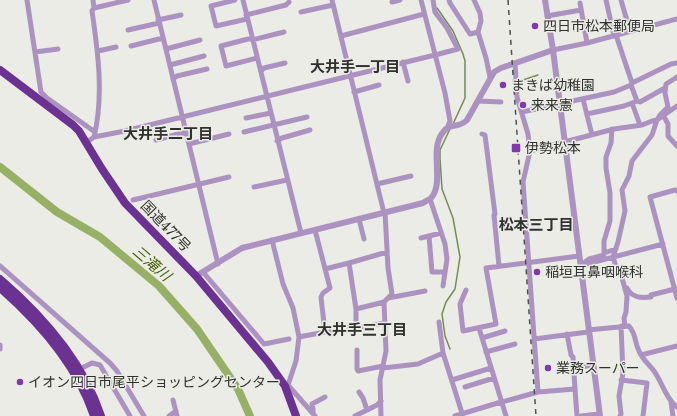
<svg xmlns="http://www.w3.org/2000/svg" width="677" height="416" viewBox="0 0 677 416" font-family="'Libre Baskerville','Noto Sans JP',serif">
	<style>
		.lines { fill: none; stroke-linecap: round; stroke-linejoin: round }
		.stream { stroke: #778b55; stroke-width: 1.5 }
		.river { stroke: #96b166; stroke-width: 8 }
		.minor { stroke: #ac92c1; stroke-width: 5 }
		.tertiary { stroke: #ac92c1; stroke-width: 6 }
		.trunk { stroke: #6c3291; stroke-width: 8 }
		.rail { stroke: #50514d; stroke-width: 1.5; stroke-dasharray: 5 5; stroke-linecap: butt }
		.poi-dot { fill: #8039ad; stroke: #eaece5; stroke-width: 1.5 }
		.labels { text-anchor: middle; dominant-baseline: central; stroke-width: 3; stroke-linejoin: round; paint-order: stroke }
		.poi-label { font-size: 14px; fill: #30312e; stroke: #eaece5; text-anchor: start }
		.street-label { font-size: 14px; fill: #30312e; stroke: #eaece5 }
		.neighbourhood-label { font-size: 15px; font-weight: bold; fill: #30312e; stroke: #eaece5 }
		.water-label { font-size: 15px; font-style: italic; fill: #475e09; stroke: #eaece5 }
	</style>
	<rect width="100%" height="100%" fill="#eaece5"/>
	<g class="lines">
		<path class="stream" d="M437 8 453 31 463 54 465 61V98L453 124
			M520 81 538 75
			M450 349 445 336 442 314 446 302 455 289 460 257 453 218 442 189 440 159V150L450 129"/>
		<path class="river" d="M0 167 57 212 100 237 159 286 197 329 238 389 250 416"/>
		<path class="minor" d="M27 0 41 92 47 98 95 132
			M154 0 218 264
			M235 0 211 6 216 26 247 19
			M243 0 301 233
			M332 0 384 213
			M421 0 445 93 450 121 448 126
			M433 0 435 12 447 28 458 49 435 55
			M449 0 450 3 470 34 478 32
			M474 0 480 13 481 21 478 32 486 58 490 77
			M606 0 614 36
			M621 0 630 31
			M392 2 400 0
			M580 3 587 43
			M94 8 128 0
			M301 12 333 5
			M246 15 286 5 289 2
			M547 16 581 10
			M158 20 181 15
			M128 30 159 23
			M616 35 632 83
			M341 36 424 14
			M252 38 221 46 226 66 257 58
			M252 40 284 32
			M131 46 163 38
			M166 49 200 40
			M553 50 587 43 677 19
			M98 51 116 47
			M35 52 58 49
			M403 62 408 81
			M515 63 517 97 528 134 530 151 523 182 538 392 575 389 577 416
			M170 65 204 56
			M261 71 264 68 285 63
			M173 79 177 76 207 69
			M631 85 637 101 632 103 640 125
			M354 92 379 85
			M583 99 592 135
			M478 101 501 102
			M637 101 640 102 665 88
			M522 112 614 92 631 85 632 83 671 64 677 63
			M587 114 624 106 632 103
			M663 115 668 124V136L677 146
			M246 118 271 113
			M244 132 307 117
			M482 134 485 135 495 214 494 215 499 266
			M94 137 125 131 435 55
			M156 140 182 133 187 134
			M277 141 282 138 310 130
			M86 143 94 137C104 96 98 52 92 11L94 8 93 0
			M189 144 229 134
			M530 151 614 129 642 125 652 121 657 120 677 106
			M377 184 411 176
			M254 187 287 180
			M677 191 675 190 650 197 677 298
			M430 199 445 244 447 259 443 286
			M133 200 229 177
			M359 219 364 239
			M315 230 330 288 323 293 321 297 325 332
			M429 236 432 272H444
			M421 238 441 233
			M272 240 283 284 293 308 299 337 296 361 288 385
			M604 253 616 249
			M583 265 663 244
			M0 266 110 363 117 371 144 416
			M580 266 589 259 604 255V241L610 221V193L606 168V157L611 143 612 129
			M325 269 349 263
			M203 272 264 344 289 339
			M627 288C632 298 641 298 651 297
			M466 290 460 304 463 331 496 324 486 268 579 256
			M651 295 675 289
			M388 298 425 291
			M356 309 384 302
			M439 322 443 353 462 413
			M356 326V328H358L384 323
			M625 326 624 318 626 312 627 296 622 278 616 267 613 257 618 242 625 211 622 190 629 176 632 161 652 135 657 120 660 115 668 107 665 93 666 84 677 77
			M479 328 506 416
			M588 330 629 326C637 336 634 341 639 351 642 359 649 364 654 371 662 382 666 399 677 407
			M567 334 571 355 573 357 575 389
			M299 337 356 326V309L349 263 387 252
			M482 338 505 331
			M534 339 588 332
			M0 345V349
			M357 350V369L358 371 383 366
			M486 352 515 344
			M641 355 677 346
			M383 368 418 364 443 353
			M574 368 593 365
			M78 370 92 363 100 365 130 416
			M452 380 491 368
			M621 380 647 383 643 416
			M288 385 315 416
			M465 387 494 378
			M359 392 363 398 367 410
			M173 400 177 416
			M502 402 538 392
			M671 402 673 416
			M313 412V409L312 404 325 397
			M169 416 176 411
			M355 416 377 405 381 401
			M381 416 380 380 386 351 384 302 392 294 388 268 385 212
			M455 416 501 402
			M581 416 599 414
			M620 416 621 414 619 396 623 373 621 326"/>
		<path class="tertiary" d="M545 0 553 50 600 416
			M196 276 242 248 423 203C426 201 429 200 431 198 444 184 431 155 440 137 449 120 457 130 467 120L494 72 501 68 553 50"/>
		<path class="trunk" d="M0 70 73 125 79 131 102 169 125 203 196 276 268 362 285 386 296 416
			M0 279C43 316 83 361 101 416
			M0 288C40 323 77 365 94 416"/>
		<path class="rail" d="M508 0 536 416"/>
	</g>
	<g class="poi-dot">
		<circle cx="535" cy="26" r="4"/>
		<circle cx="503" cy="85" r="4"/>
		<circle cx="523" cy="105" r="4"/>
		<rect x="511" y="143" width="10" height="10" rx="2"/>
		<circle cx="537" cy="272" r="4"/>
		<circle cx="548" cy="368" r="4"/>
		<circle cx="20" cy="382" r="4"/>
	</g>
	<g class="labels">
		<g class="poi-label">
			<text x="543" y="26">四日市松本郵便局</text>
			<text x="511" y="85">まきば幼稚園</text>
			<text x="531" y="105">来来憲</text>
			<text x="525" y="148">伊勢松本</text>
			<text x="545" y="272">稲垣耳鼻咽喉科</text>
			<text x="556" y="368">業務スーパー</text>
			<text x="28" y="382">イオン四日市尾平ショッピングセンター</text>
		</g>
		<g class="street-label">
			<text transform="translate(166 226) rotate(46)">国道477号</text>
		</g>
		<g class="neighbourhood-label">
			<text x="355" y="66">大井手一丁目</text>
			<text x="168" y="133">大井手二丁目</text>
			<text x="536" y="224">松本三丁目</text>
			<text x="362" y="329">大井手三丁目</text>
		</g>
		<g class="water-label">
			<text transform="translate(152 263) rotate(41)">三滝川</text>
		</g>
	</g>
</svg>
